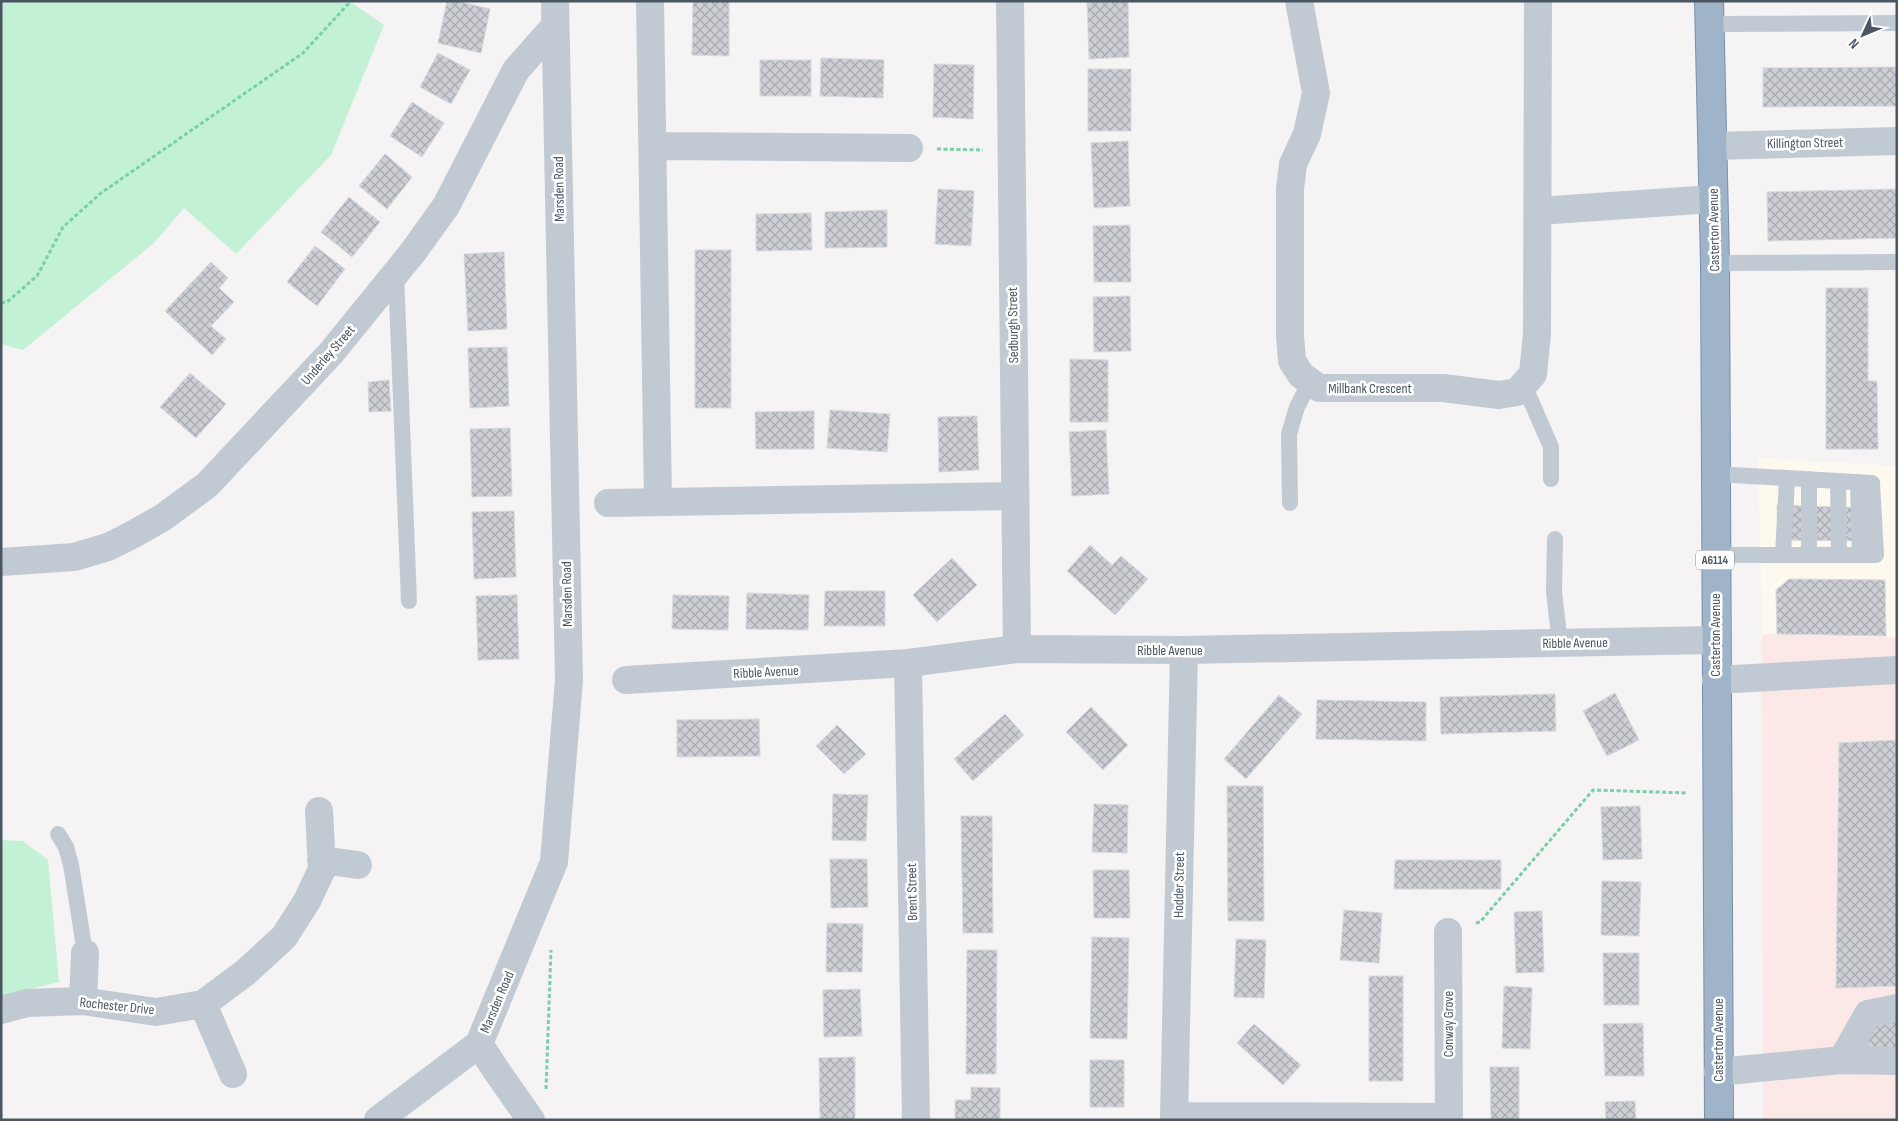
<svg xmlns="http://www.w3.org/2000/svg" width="1898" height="1121" viewBox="0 0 1898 1121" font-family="'Sofia Sans Condensed',sans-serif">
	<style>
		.commercial { fill: #fdf9ef }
		.medical { fill: #fce8e6 }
		.park { fill: #c3f1d5 }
		.building { fill: url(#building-cross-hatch); stroke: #d7d9de }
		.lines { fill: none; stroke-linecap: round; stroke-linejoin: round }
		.trunk-casing { stroke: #7690ad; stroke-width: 30 }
		.path { stroke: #7ad0a6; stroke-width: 3; stroke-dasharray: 4 2.5; stroke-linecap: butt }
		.service { stroke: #c1cad2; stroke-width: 16 }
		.minor { stroke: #c1cad2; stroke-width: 28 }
		.tertiary { stroke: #c1cad2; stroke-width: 28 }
		.trunk { stroke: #9fb4c9; stroke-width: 28 }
		.labels { text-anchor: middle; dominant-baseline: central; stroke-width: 5; stroke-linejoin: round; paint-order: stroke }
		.shield { fill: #fff; stroke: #808990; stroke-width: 1 }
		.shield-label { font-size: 12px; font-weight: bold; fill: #4a5661 }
		.street-label { font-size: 14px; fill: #4a5661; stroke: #fff }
	</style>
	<defs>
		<pattern id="building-cross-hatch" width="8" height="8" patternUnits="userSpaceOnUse" patternTransform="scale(1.25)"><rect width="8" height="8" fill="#cdcfd5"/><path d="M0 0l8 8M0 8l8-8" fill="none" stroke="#a8abb0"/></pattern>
	</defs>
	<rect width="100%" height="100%" fill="#f5f3f3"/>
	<path class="commercial" d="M1758 458 1897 466V637L1762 634Z"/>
	<path class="medical" d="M1762 634 1897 638V1120H1763Z"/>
	<path class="park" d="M1 1H349L384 25 331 155 236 254 184 208 154 243 23 350 1 344Z
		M1 840 23 841 48 860 59 982 1 996Z"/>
	<path class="building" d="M447 1H457L490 9 481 53 438 43Z
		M693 1H729V56L692 55Z
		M1128 1 1129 57 1089 59 1087 2Z
		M438 53 470 70 451 104 420 87Z
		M821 58 884 60 883 98 820 96Z
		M760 60H811V96H760Z
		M934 64 974 65 973 119 933 117Z
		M1897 67V106L1763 107V68Z
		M1088 69H1131V131H1088Z
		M412 102 444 123 422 157 390 136Z
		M1128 141 1130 206 1094 208 1091 143Z
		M385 154 412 177 387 209 359 186Z
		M938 189 974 191 971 246 935 244Z
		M1897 189V238L1768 241 1767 192Z
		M349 197 380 222 352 257 321 232Z
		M887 210V247L825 248V212Z
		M811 213 812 250 756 251V214Z
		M1130 225 1131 282H1094L1093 226Z
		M315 246 345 269 317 306 287 282Z
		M695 250H731V408H695Z
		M504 252 507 329 468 331 464 254Z
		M211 262 228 278 219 288 234 302 211 326 226 339 212 355 165 311Z
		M1826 288H1868V381H1877L1878 449H1826Z
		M1130 296 1131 351 1094 352 1093 297Z
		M507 347 509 406 470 408 468 348Z
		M1070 359 1108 360V422H1070Z
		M190 373 226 404 196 438 160 407Z
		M389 380 391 411 369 412 368 382Z
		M830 410 890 414 887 452 827 448Z
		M814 411V449H756L755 412Z
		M977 416 979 470 939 472 938 417Z
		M510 428 512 496 472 497 470 429Z
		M1106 430 1109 494 1072 496 1069 432Z
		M1777 505 1870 508 1869 541 1778 540Z
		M514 511 516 577 474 579 472 512Z
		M1090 545 1112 565 1121 556 1148 579 1115 615 1067 571Z
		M952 558 977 585 937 622 913 595Z
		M1789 579 1885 580 1886 636 1777 634 1776 590Z
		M825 591H885V626H824Z
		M747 593 809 595 808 630 746 629Z
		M517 595 519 659 478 660 476 596Z
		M673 595 729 596 728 630 672 629Z
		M1615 693 1639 740 1607 756 1583 711Z
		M1555 694 1556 731 1441 734 1440 697Z
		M1279 695 1302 714 1246 779 1224 759Z
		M1317 700 1426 702V741L1316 739Z
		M1091 707 1128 745 1103 770 1066 732Z
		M1005 714 1024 735 973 781 954 759Z
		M759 719 760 756 677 757V720Z
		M837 725 866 754 844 774 816 746Z
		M1896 740 1897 986 1836 988 1839 743Z
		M1227 786H1263L1264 921H1228Z
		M833 794 868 795 866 841 832 840Z
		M1094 804 1128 805 1127 853 1092 852Z
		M1640 806 1642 859 1603 860 1601 807Z
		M961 816H992L993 933H963Z
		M830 859H867L868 907 831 908Z
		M1395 860H1501V889H1394Z
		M1093 870H1129L1130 918H1094Z
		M1602 881 1641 882 1639 936 1601 935Z
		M1344 910 1382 913 1379 963 1340 960Z
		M1542 911 1544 972 1516 973 1514 912Z
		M827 923 863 924 862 972H826Z
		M1092 937 1129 938 1127 1039 1090 1038Z
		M1236 939 1266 940 1264 998 1234 997Z
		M967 950H997L996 1074H966Z
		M1603 953H1639V1005H1604Z
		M1369 976H1403V1081H1369Z
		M1504 986 1532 988 1530 1049 1502 1048Z
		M860 989 862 1036 824 1037 823 990Z
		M1897 1015V1055L1860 1054 1871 1018Z
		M1643 1023 1644 1076H1605L1603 1024Z
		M1254 1024 1301 1065 1283 1085 1237 1043Z
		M855 1057V1120H820L819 1058Z
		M1090 1060H1124V1107H1090Z
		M1490 1067H1519V1120H1491Z
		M971 1087 1000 1088V1120H955V1100H971Z
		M1635 1101 1636 1120H1606L1605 1102Z"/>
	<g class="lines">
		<defs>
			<path id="trunk" d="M1709 1 1715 263 1719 1120"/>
		</defs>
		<use href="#trunk" class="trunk-casing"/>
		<path class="path" d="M937 149 983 150
			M1 303 7 302 37 276 63 227 101 193 303 53 351 1
			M1476 923 1480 922 1593 790 1688 793
			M546 1089 551 950"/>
		<path class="service" d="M1710 24 1897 23
			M1715 263 1897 262
			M396 273 409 601
			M1524 385 1551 447V479
			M1715 474 1872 483 1876 555H1715
			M1838 481 1839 555
			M1858 482 1860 555
			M1290 503 1289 434 1297 407 1310 382
			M1555 539 1554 592 1560 643
			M1783 555 1787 478
			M1809 555V479
			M58 834 66 847 71 865 85 953"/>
		<path class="minor" d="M650 1 658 502
			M1010 1 1017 649
			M1299 1 1316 93 1307 134 1293 164 1290 189V335L1292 361 1301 375 1319 388H1443L1499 395 1517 392 1533 374 1537 333 1538 1
			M653 146 909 148
			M1713 146 1897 141
			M1538 211 1713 199
			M608 503 1015 496
			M1 562 74 557 108 547 130 536 162 518 207 485 331 353 413 252 446 206 516 70 555 26
			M908 663 916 1120
			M626 680 908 663 1017 649 1184 650 1716 640
			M1716 680 1897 670
			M321 860 358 865
			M1448 932 1449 1120
			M83 1001 85 953
			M203 1004 233 1074
			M1 1010 27 1003 83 1001 156 1012 203 1004 246 972 284 937 307 901 322 869 319 811
			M479 1044 498 1073 531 1120
			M1842 1060 1897 1061
			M1718 1072 1842 1060 1868 1014 1897 1008
			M1174 1116 1448 1117
			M1174 1120 1184 650"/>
		<path class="tertiary" d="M378 1120 479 1044 554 862 569 680 555 1"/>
		<use href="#trunk" class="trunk"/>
	</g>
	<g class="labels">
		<rect class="shield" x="1696" y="550.5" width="38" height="19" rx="4"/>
		<g class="shield-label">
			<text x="1715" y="560">A6114</text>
		</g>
		<g class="street-label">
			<text transform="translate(1805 143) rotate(-1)">Killington Street</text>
			<text transform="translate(559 189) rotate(-91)">Marsden Road</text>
			<text transform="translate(1714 230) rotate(-91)">Casterton Avenue</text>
			<text transform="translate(1013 325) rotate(-91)">Sedburgh Street</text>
			<text transform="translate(328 355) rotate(-49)">Underley Street</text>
			<text x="1370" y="388">Millbank Crescent</text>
			<text transform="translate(567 594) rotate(-91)">Marsden Road</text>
			<text transform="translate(1715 635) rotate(-90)">Casterton Avenue</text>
			<text transform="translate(1575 643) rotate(-1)">Ribble Avenue</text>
			<text x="1170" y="650">Ribble Avenue</text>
			<text transform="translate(766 672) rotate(-3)">Ribble Avenue</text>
			<text transform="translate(1179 885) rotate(-89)">Hodder Street</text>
			<text transform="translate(912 892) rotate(-91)">Brent Street</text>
			<text transform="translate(497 1002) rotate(-67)">Marsden Road</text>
			<text transform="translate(117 1006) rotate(6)">Rochester Drive</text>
			<text transform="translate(1448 1024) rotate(-90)">Conway Grove</text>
			<text transform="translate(1718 1040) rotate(-90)">Casterton Avenue</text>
		</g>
	</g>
	<rect width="1898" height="1121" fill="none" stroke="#4a5661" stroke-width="5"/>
	<g transform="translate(1863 35) rotate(226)" stroke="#ffffff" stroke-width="4" paint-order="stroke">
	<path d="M0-4L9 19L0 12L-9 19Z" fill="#4a5661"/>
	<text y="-8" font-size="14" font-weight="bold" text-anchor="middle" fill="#4a5661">N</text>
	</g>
</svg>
